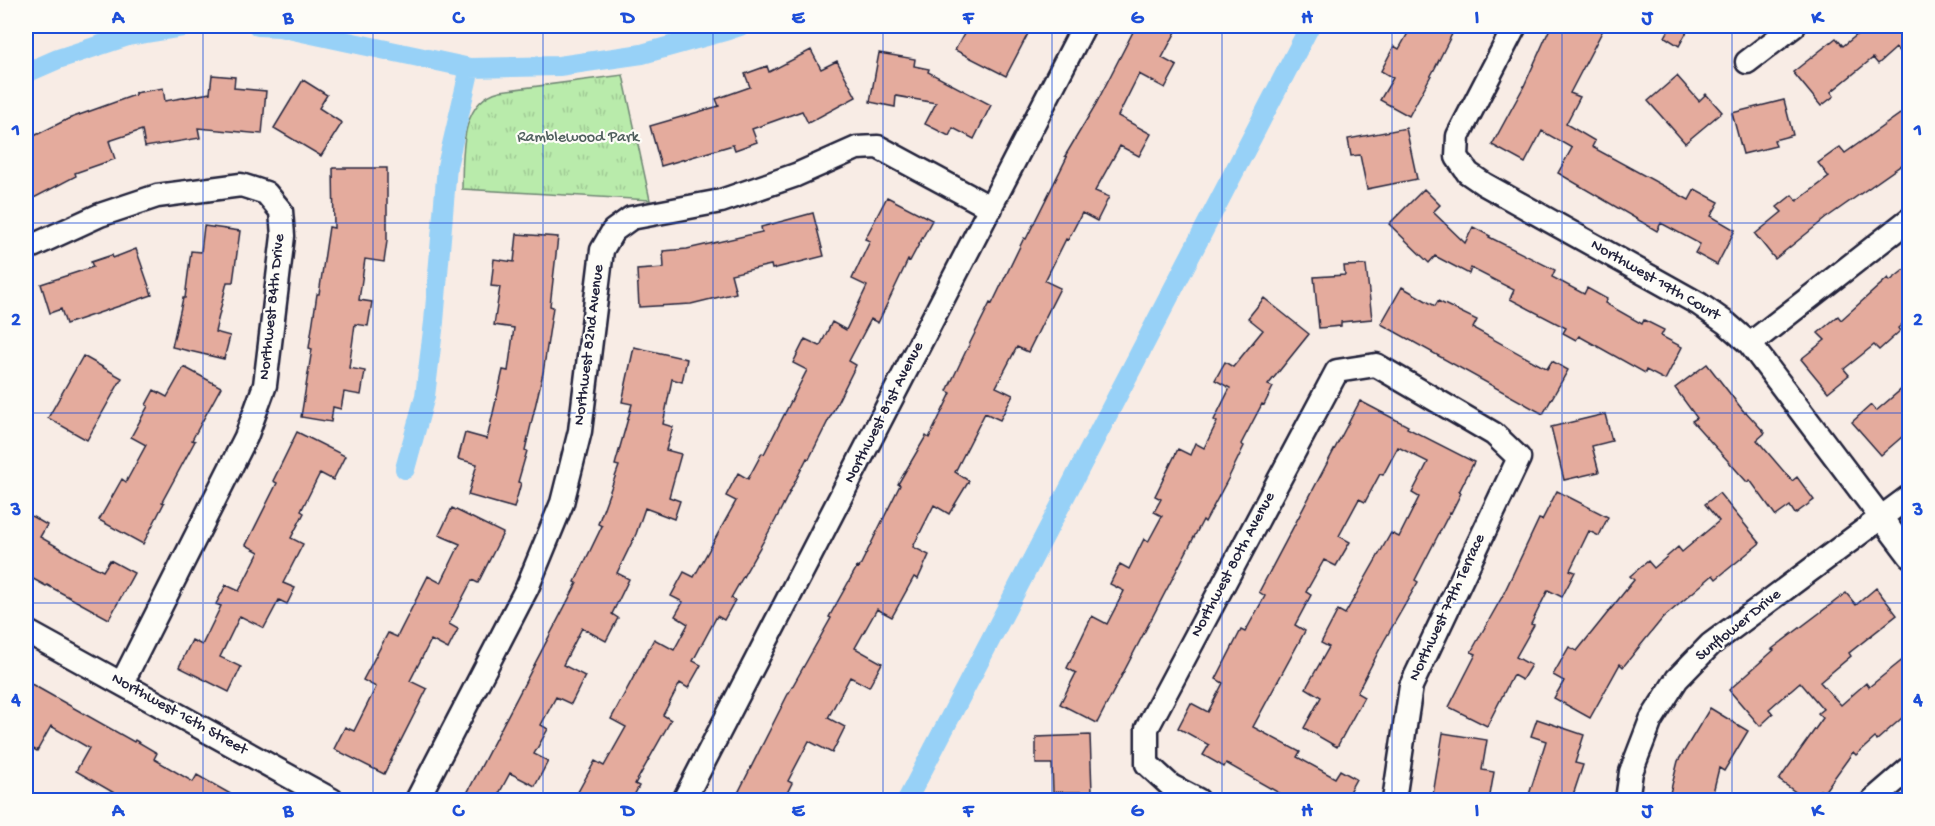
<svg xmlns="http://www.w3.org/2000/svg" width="1935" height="826" viewBox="0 0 1935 826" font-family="'Gochi Hand',sans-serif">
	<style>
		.park { fill: url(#park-tufts); stroke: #6e8673; stroke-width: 1.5 }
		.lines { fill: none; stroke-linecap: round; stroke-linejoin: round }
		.canal { stroke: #97d1f7; stroke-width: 20 }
		.building { fill: #e4ab9d; stroke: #22223b; stroke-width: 1.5 }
		.street-casing { stroke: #22223b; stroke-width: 27 }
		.street { stroke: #fdfcf7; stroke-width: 22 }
		.grid { fill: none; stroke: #1d4ed8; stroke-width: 1.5; stroke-opacity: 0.55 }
		.labels { text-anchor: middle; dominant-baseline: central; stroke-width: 4.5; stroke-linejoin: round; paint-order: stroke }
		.park-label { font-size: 16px; fill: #4f5e5d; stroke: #fdfcf7 }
		.street-label { font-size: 16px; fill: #22223b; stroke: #fdfcf7 }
		.neatline { fill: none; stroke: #1d4ed8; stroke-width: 2 }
		.grid-label { font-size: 20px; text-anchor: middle; font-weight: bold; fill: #1d4ed8 }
	</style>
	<defs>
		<pattern id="park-tufts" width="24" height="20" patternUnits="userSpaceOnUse" patternTransform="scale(1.5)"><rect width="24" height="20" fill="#b9ebab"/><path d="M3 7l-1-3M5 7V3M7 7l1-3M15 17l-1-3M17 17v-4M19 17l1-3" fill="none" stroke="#9fc994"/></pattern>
	</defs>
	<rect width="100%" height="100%" fill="#f8ece5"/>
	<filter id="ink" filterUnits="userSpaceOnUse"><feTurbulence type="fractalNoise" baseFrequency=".0167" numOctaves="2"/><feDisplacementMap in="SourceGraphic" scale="12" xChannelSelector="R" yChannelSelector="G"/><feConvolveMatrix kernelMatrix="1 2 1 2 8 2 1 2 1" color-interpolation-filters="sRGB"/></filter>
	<g filter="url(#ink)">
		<path class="park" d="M623 75 650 200 462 189C463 155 459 101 500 91Z"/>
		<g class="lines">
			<path class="canal" d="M258 26 279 27 470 68 559 66 642 54 728 30 740 26
				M26 73 58 59 128 36 190 26
				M405 469 425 396 434 322 447 166 470 68
				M907 800 1310 26"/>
		</g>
		<path class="building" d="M982 26H1032L1006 76 955 50 968 27 978 32Z
			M1136 26H1179L1162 58 1177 66 1165 88 1139 74 1118 116 1151 134 1139 156 1120 146 1095 191 1109 197 1097 221 1082 213 1068 240 1066 239 1045 281 1060 288 1028 352 1017 347 996 387 1013 395 1000 420 985 413 955 472 969 481 949 514 934 505 913 547 929 555 918 579 914 577 892 617 877 609 855 648 882 663 869 687 850 677 828 718 845 727 832 753 809 741 788 781 792 783 783 801H734L787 696 831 618 829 617 857 567 859 568 900 485 898 484 926 436 929 438 951 393 947 391 965 353 990 303 992 304 1024 238 1026 239 1067 157 1065 156 1096 104Z
			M1412 26H1456L1435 68 1409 116 1380 100 1393 78 1381 71 1394 46 1399 49Z
			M1551 26H1605L1570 93 1580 97 1566 124 1595 141 1592 147 1689 200 1695 189 1719 202 1711 216 1735 230 1717 265 1695 253 1700 244 1661 223 1657 231 1558 173 1572 148 1542 131 1525 163 1492 145 1524 86Z
			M1671 26H1690L1679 46 1665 37Z
			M1868 26H1910V64L1896 48 1878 64 1873 58 1831 92 1834 96 1821 106 1793 72 1836 38 1843 46Z
			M811 50 821 69 837 61 856 97 808 123 802 111 752 129 757 142 735 150 733 145 661 166 650 126 719 106 716 99 750 87 745 74 767 66 769 72Z
			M879 53 915 59 914 66 929 69 928 72 991 105 974 139 953 128 949 136 925 124 936 103 896 96 895 107 870 102Z
			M212 75 235 77 234 88 266 91 262 134 198 128 200 138 145 147 142 130 109 141 115 159 75 173 76 176 30 200 26 191V140L68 119 135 95V93L163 88 165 101 210 93Z
			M1677 76 1699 101 1706 94 1722 112 1685 143 1648 101Z
			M303 80 327 95 319 108 342 123 321 156 274 128Z
			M1784 100 1793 135 1774 140 1776 146 1743 154 1732 113Z
			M1910 107V159L1826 218 1775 259 1755 234 1782 212 1777 207 1792 195 1797 201 1829 177 1818 163 1840 147 1845 153Z
			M1406 128 1417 179 1367 189 1360 155 1351 156 1348 139Z
			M333 168H387V241L384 262 365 259 359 300 372 302 368 326 355 324 349 368 365 371 361 395 344 392 341 409 333 407 331 422 301 417 312 349 309 348 317 294H319L329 227 334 228Z
			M1424 189 1440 205 1433 212 1465 243 1473 227 1490 236 1489 237 1555 270 1552 277 1584 294 1587 288 1607 299 1605 303 1642 324 1644 320 1664 330 1661 336 1682 347 1665 380 1646 370 1645 373 1579 336 1576 340 1563 333 1566 328 1510 299 1514 290 1471 268 1469 274 1435 256 1429 263 1389 224Z
			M887 197 932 220 910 261 908 260 878 323 871 319 849 361 856 365 809 459 807 458 775 521 731 598 735 600 724 620 717 616 693 661 701 665 688 688 680 683 663 715 671 720 635 784 639 786 631 801H573L595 761 604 766 626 727 611 719 654 639 674 650 688 624 675 616 683 602 671 596 684 572 694 577 736 501 726 496 738 473 748 479 762 453 764 454 807 370 793 363 805 339 820 346 832 322 846 330 867 286 852 279 870 241 865 239Z
			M813 213 824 256 772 269 771 265 731 274 736 293 691 304 639 307 637 270 664 268 663 251 687 249 762 232 761 227Z
			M204 226 240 231 233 282H227L215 332 230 336 224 359 172 347 183 298H185L191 251 201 252Z
			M517 234 558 237 550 306 553 307 543 373 525 450 527 451 518 482 521 483 514 508 468 495 477 464 458 459 465 433 487 439 503 370 508 371 514 328 494 325 500 287 491 286 494 259 514 262Z
			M136 249 152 295 66 324 61 309 50 313 41 284 93 267 91 262 112 255 113 258Z
			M1366 265 1372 319 1341 322V326L1319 328 1314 277 1345 275 1344 266Z
			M1910 265V317L1898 328 1900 331 1879 350 1874 345 1844 369 1849 375 1828 392 1801 359 1825 340 1818 333 1838 316 1841 320 1888 278 1890 281Z
			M1402 287 1435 306 1438 301 1477 320 1473 328 1547 369 1552 361 1568 370 1543 414 1381 324Z
			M1264 298 1309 334 1268 385 1273 387 1264 405 1262 404 1241 444 1244 446 1228 479 1205 522 1203 520 1097 723 1060 704 1076 673 1067 668 1092 616 1107 624 1124 591 1110 584 1120 564 1129 569 1144 539 1148 542 1162 516 1154 512 1161 499 1155 496 1178 449 1190 455 1195 443 1204 448 1217 422 1214 420 1230 388 1215 380 1225 362 1233 367 1263 330 1248 318Z
			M634 347 687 359 682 382 672 379 663 424 673 427 666 450 681 454 669 497 680 501 674 519 645 508 636 534 617 573 629 579 612 614 618 618 606 641 582 628 563 665 585 676 571 704 556 697 541 725 548 729 534 754 548 761 535 786 510 773 495 801H463L577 583 575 582 602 526 598 524 619 466 615 465 632 404 622 402Z
			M83 356 122 378 87 440 48 418Z
			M1707 364 1745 413 1746 412 1765 433 1757 440 1792 481 1797 477 1814 500 1795 514 1790 506 1776 516 1750 480 1747 482 1692 421 1697 418 1675 388Z
			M184 367 221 387 192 440 195 441 162 502 164 503 143 544 99 520 122 479 126 482 146 445 131 437 148 406 146 405 154 390 167 397Z
			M1910 382V430L1881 455 1852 422 1871 405 1876 411Z
			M1360 401 1408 426 1407 428 1474 462 1459 492 1461 493 1451 513 1450 512 1415 580 1418 582 1384 641 1357 693 1364 697 1337 747 1304 728 1321 697 1306 688 1329 647 1321 643 1338 610 1345 614 1391 533 1399 537 1419 497 1412 493 1428 462 1398 447 1383 475 1380 474 1365 502 1359 499 1339 536 1350 542 1336 566 1324 560 1306 592 1311 595 1295 625 1305 631 1253 727 1300 752 1297 757 1335 778 1340 770 1356 779 1344 801H1293L1226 763 1224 767 1203 755 1209 745 1178 728 1191 703 1208 712 1223 683 1216 679 1241 630 1245 632 1265 596 1259 592Z
			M1605 414 1612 441 1592 446 1599 472 1564 480 1551 427Z
			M297 432 345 456 333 480 320 473 301 511 304 513 291 538 303 544 283 583 295 588 287 604 279 600 264 628 240 616 220 657 241 667 229 692 179 667 192 640 202 645 221 606 216 604 226 585 239 591 259 552 246 545 277 483 273 481Z
			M1557 491 1608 517 1599 536 1589 531 1570 570 1575 572 1562 597 1548 590 1531 624 1534 625 1516 657 1531 665 1522 680 1513 675 1487 726 1449 707 1476 654 1471 652 1502 597 1539 519 1542 520Z
			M1719 493 1760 543 1716 579 1713 575 1662 619 1623 667 1620 664 1590 718 1554 698 1564 681 1553 675 1569 647 1577 651 1634 580 1630 576 1648 561 1654 568 1678 547 1682 552 1719 521 1705 504Z
			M452 508 503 533 478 583 472 580 449 624 458 629 448 649 431 640 410 681 427 689 384 774 334 749 345 727 354 731 376 687 363 680 388 633 397 637 428 576 441 583 460 544 439 535Z
			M26 513 47 525 40 537 77 558 103 571 110 560 134 573 109 619 47 585 46 586 26 575Z
			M1876 588 1897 615 1849 653 1851 656 1820 682 1841 705 1866 683 1869 687 1910 654V711L1877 740 1875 738 1856 755 1853 752 1824 792 1820 790 1812 801H1808L1779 780 1823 718 1818 713 1823 709 1800 682 1769 709 1773 714 1760 726 1729 690 1774 650 1772 649 1846 593 1856 605Z
			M26 681 134 742 135 740 157 753 154 759 193 782 197 775 243 801H150L139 794 135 801H128L76 771 89 748 51 726 37 751 26 745Z
			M1710 708 1748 731 1724 771 1719 768 1711 801H1668L1678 761Z
			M1537 719 1584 735 1575 763 1583 765 1571 801H1527L1546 741 1531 736Z
			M1443 733 1487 740 1482 770 1494 772 1489 801H1432Z
			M1090 735 1092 792H1053L1052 764H1036V737Z"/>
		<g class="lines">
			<defs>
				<path id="street" d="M1515 26 1458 136 1457 157 1468 173 1484 184 1699 304 1726 323 1750 344 1910 556
					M1747 62 1794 26
					M26 249 100 215 157 196 241 185 266 193 281 211 283 236 265 385 246 437 122 683
					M1750 344 1910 219
					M26 631 332 800
					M417 800 527 588 562 503 580 431 602 250 613 231 631 218 721 201 796 175 857 148 878 147 991 208
					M684 800 1084 26
					M1198 800 1171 786 1147 764V728L1337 371 1376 365 1494 434 1519 458 1411 686 1394 800
					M1627 800 1631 772 1651 720 1677 679 1711 644 1910 496
					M1873 800 1910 768"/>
			</defs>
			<use href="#street" class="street-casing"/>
			<use href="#street" class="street"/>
		</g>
	</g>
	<path class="grid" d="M203 26V800M373 26V800M543 26V800M713 26V800M883 26V800M1052 26V800M1222 26V800M1392 26V800M1562 26V800M1732 26V800M26 223H1910M26 413H1910M26 603H1910"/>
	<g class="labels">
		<g class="park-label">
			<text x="578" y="138">Ramblewood Park</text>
		</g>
		<g class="street-label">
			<text transform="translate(1655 281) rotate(30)">Northwest 19th Court</text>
			<text transform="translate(273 307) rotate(-84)">Northwest 84th Drive</text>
			<text transform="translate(590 345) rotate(-83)">Northwest 82nd Avenue</text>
			<text transform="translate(885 413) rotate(-63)">Northwest 81st Avenue</text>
			<text transform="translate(1234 565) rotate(-62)">Northwest 80th Avenue</text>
			<text transform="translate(1448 608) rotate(-65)">Northwest 79th Terrace</text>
			<text transform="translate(1739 626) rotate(-39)">Sunflower Drive</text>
			<text transform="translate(179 715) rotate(29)">Northwest 16th Street</text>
		</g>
	</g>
	<rect width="1935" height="826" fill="none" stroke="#fdfcf7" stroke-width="66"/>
	<rect x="33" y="33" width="1869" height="760" class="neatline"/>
	<g class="grid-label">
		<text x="118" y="23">A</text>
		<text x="288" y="23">B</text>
		<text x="458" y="23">C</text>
		<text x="628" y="23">D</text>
		<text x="798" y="23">E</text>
		<text x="968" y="23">F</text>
		<text x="1137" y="23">G</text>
		<text x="1307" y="23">H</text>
		<text x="1477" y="23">I</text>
		<text x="1647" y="23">J</text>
		<text x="1817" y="23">K</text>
		<text x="16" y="135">1</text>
		<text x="1918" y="135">1</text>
		<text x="16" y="325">2</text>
		<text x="1918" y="325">2</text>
		<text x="16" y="515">3</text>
		<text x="1918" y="515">3</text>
		<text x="16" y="705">4</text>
		<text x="1918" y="705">4</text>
		<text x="118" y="816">A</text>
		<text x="288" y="816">B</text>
		<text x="458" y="816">C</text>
		<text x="628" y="816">D</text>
		<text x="798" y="816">E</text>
		<text x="968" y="816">F</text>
		<text x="1137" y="816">G</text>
		<text x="1307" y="816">H</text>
		<text x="1477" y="816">I</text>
		<text x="1647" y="816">J</text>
		<text x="1817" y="816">K</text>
	</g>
</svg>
